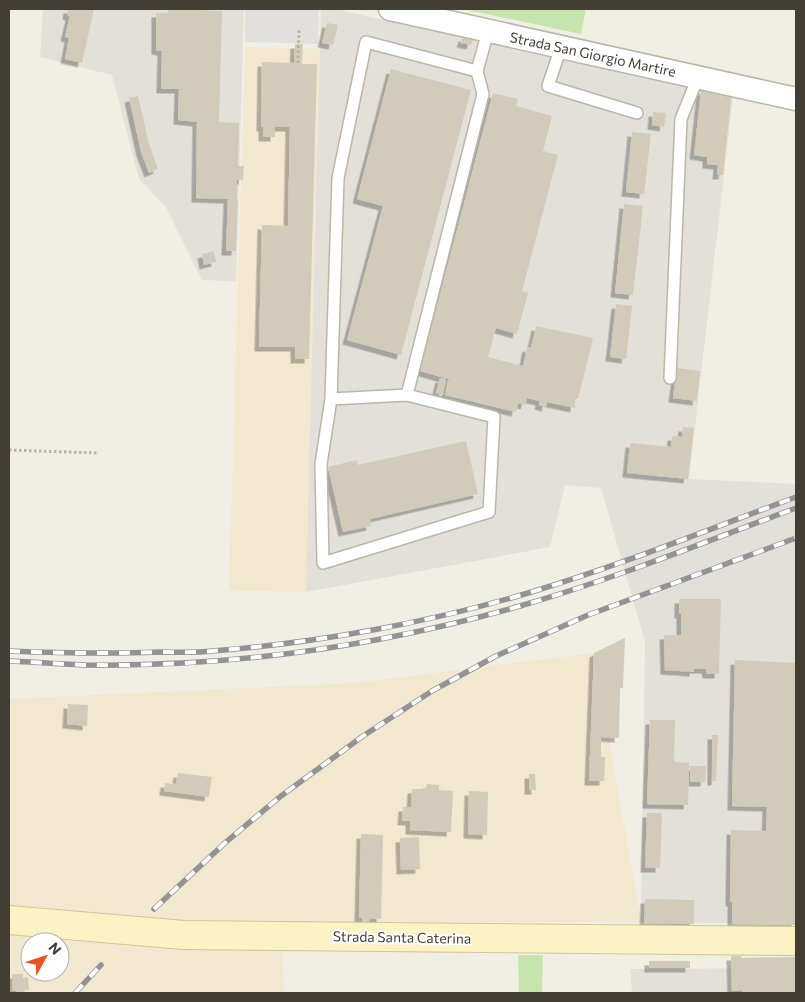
<svg xmlns="http://www.w3.org/2000/svg" width="805" height="1002" viewBox="0 0 805 1002" font-family="Commissioner,sans-serif">
	<style>
		.commercial { fill: #f2e7cf; fill-rule: evenodd }
		.industrial { fill: #e3dfd9 }
		.green { fill: #c6e4ae }
		.parking { fill: #e2e0dc }
		.building { fill: #d2cbba; filter: url(#shadow) }
		.lines { fill: none; stroke-linecap: round; stroke-linejoin: round }
		.lane-casing { stroke: #bcb6a7; stroke-width: 14 }
		.street-casing { stroke: #bcb6a7; stroke-width: 25 }
		.secondary-casing { stroke: #cfc596; stroke-width: 30 }
		.path { stroke: #bdb399; stroke-width: 3; stroke-dasharray: 2.5 2.5; stroke-linecap: butt }
		.lane { stroke: #fff; stroke-width: 11 }
		.street { stroke: #fff; stroke-width: 22 }
		.secondary { stroke: #fbf3c3; stroke-width: 28 }
		.rail-casing { stroke: #939393; stroke-width: 5.5 }
		.rail { stroke: #fff; stroke-width: 4; stroke-dasharray: 11; stroke-linecap: butt }
		.labels { text-anchor: middle; dominant-baseline: central; stroke-width: 4; stroke-linejoin: round; paint-order: stroke }
		.street-label { font-size: 14px; fill: #423e34; stroke: #fff }
	</style>
	<defs>
		<filter id="shadow"><feDropShadow dx="-4.5" dy="4.5" stdDeviation="0" flood-color="#0004"/></filter>
	</defs>
	<rect width="100%" height="100%" fill="#f1eee4"/>
	<path class="commercial" d="M245 47 321 49 306 592 229 590Z
		M594 653 641 922 281 923 284 993H9V699L355 683ZM30 942H60V972H30Z"/>
	<path class="industrial" d="M43 9H244L236 281 202 280 166 207 139 179 112 75 40 57Z
		M321 9H336L506 48 733 96 689 479 796 484V924L641 922 645 642 601 488 565 485 550 547 306 592Z
		M796 968V993H632L630 969Z"/>
	<path class="green" d="M463 9H586L581 34Z
		M518 955H543L542 993H519Z"/>
	<path class="parking" d="M245 9H319L318 44 245 42Z"/>
	<path class="building" d="M68 9H94L82 63 65 59 69 38 65 37 70 16 67 15Z
		M168 9 222 11 219 122 239 123 238 166H244L243 180H237V199L238 200 236 251H226L228 199 196 198 197 122 178 120 179 89H161L162 51 156 50V13H168Z
		M327 23 338 25 333 45 322 43Z
		M463 37 473 39 471 45 461 43Z
		M295 44H303L302 64H317L309 359H295V347H259L262 225 288 226 290 127H275V137H263V127H261L262 62 294 63Z
		M391 69 471 90 401 355 347 340 383 206 357 199Z
		M717 86 732 91 723 175H717L718 165 707 164V157L694 155 701 91Z
		M493 93 518 99 516 106 552 116 543 151 558 155 522 291 528 293 517 334 496 328 488 357 523 366 527 347 531 348 536 326 593 338 578 399H575V408L547 402 546 407 539 405 540 401 527 398 525 405 518 403 516 412 445 395 448 380H452L420 371Z
		M138 96 149 144 158 169 149 173 141 152 129 98Z
		M653 112 666 113 664 127 652 125Z
		M632 132 651 134 644 194 626 192Z
		M624 204 643 206 633 295 615 293Z
		M214 251 216 262 204 265 202 254Z
		M616 304 632 306 626 359 610 357Z
		M677 368 700 371 697 401 673 398Z
		M440 378 446 379 443 395 436 393Z
		M683 427 694 428 688 479 627 473 630 443 671 447 672 436 682 437Z
		M466 441 478 494 370 519 371 526 343 532 328 467 357 460 358 465Z
		M679 599H721L719 674H707L706 669H694V672L665 670 664 635H681V614H679Z
		M625 638 623 688H620L619 738 601 737V757H605L604 781H589L594 653Z
		M735 660 796 663V925L732 924V902H730L731 830 766 831 767 807 732 806Z
		M68 704 88 705 87 726 67 724Z
		M650 720H675L674 762 689 763 688 805 647 804Z
		M712 735H718L716 781H712Z
		M690 766H706L705 782H690Z
		M178 773 212 777 209 797 164 791 165 783 176 784Z
		M529 774H535L536 790H529Z
		M427 784 439 785V790L453 791 451 832 410 830V821H402L403 807H411L412 789H426Z
		M469 791 488 792 487 835 468 834Z
		M647 813H662L660 868H645Z
		M361 834 383 835 381 919 370 918 368 924H362V918H359Z
		M419 837 420 869 401 870 400 838Z
		M645 899 694 900V924H644Z
		M731 956H741V958L796 957V993H742V990L732 991Z
		M649 961H690V968H649Z
		M12 974H23V978L28 977 29 990H24V993H16V991H13Z"/>
	<g class="lines">
		<defs>
			<path id="lane" d="M561 47 548 86 637 113
				M670 378 681 119 698 77
				M407 395 483 94 477 71 488 31
				M331 399 321 464 323 563 489 512 494 417 407 395 331 399 338 178 366 42 477 71"/>
			<path id="street" d="M390 9 796 99"/>
			<path id="secondary" d="M9 920 184 935 796 941"/>
		</defs>
		<use href="#lane" class="lane-casing"/>
		<use href="#street" class="street-casing"/>
		<use href="#secondary" class="secondary-casing"/>
		<path class="path" d="M298 63 299 30
			M9 450 98 453"/>
		<use href="#lane" class="lane"/>
		<use href="#street" class="street"/>
		<use href="#secondary" class="secondary"/>
		<defs>
			<path id="rail" d="M9 651C59 653 109 654 159 652 177 652 195 653 212 651 316 643 428 623 528 593 619 566 707 530 796 497
				M9 661C34 662 60 664 86 665 232 667 379 646 520 606 614 579 705 542 796 508
				M154 909 226 842 281 796 363 736 432 691 496 656 588 615 796 538
				M75 993 101 965"/>
		</defs>
		<use href="#rail" class="rail-casing"/>
		<use href="#rail" class="rail"/>
	</g>
	<g class="labels">
		<g class="street-label">
			<text transform="translate(593 54) rotate(12)">Strada San Giorgio Martire</text>
			<text transform="translate(402 937) rotate(1)">Strada Santa Caterina</text>
		</g>
	</g>
	<rect width="805" height="1002" fill="none" stroke="#423e34" stroke-width="20"/>
	<g transform="translate(45 957) rotate(50)"><circle r="24" fill="#ffffff" stroke="#b3b2ae"/>
	<path d="M0-4L9 19L0 12L-9 19Z" fill="#ee511d"/>
	<text y="-8" font-size="14" font-weight="bold" text-anchor="middle" fill="#423e34">N</text>
	</g>
</svg>
